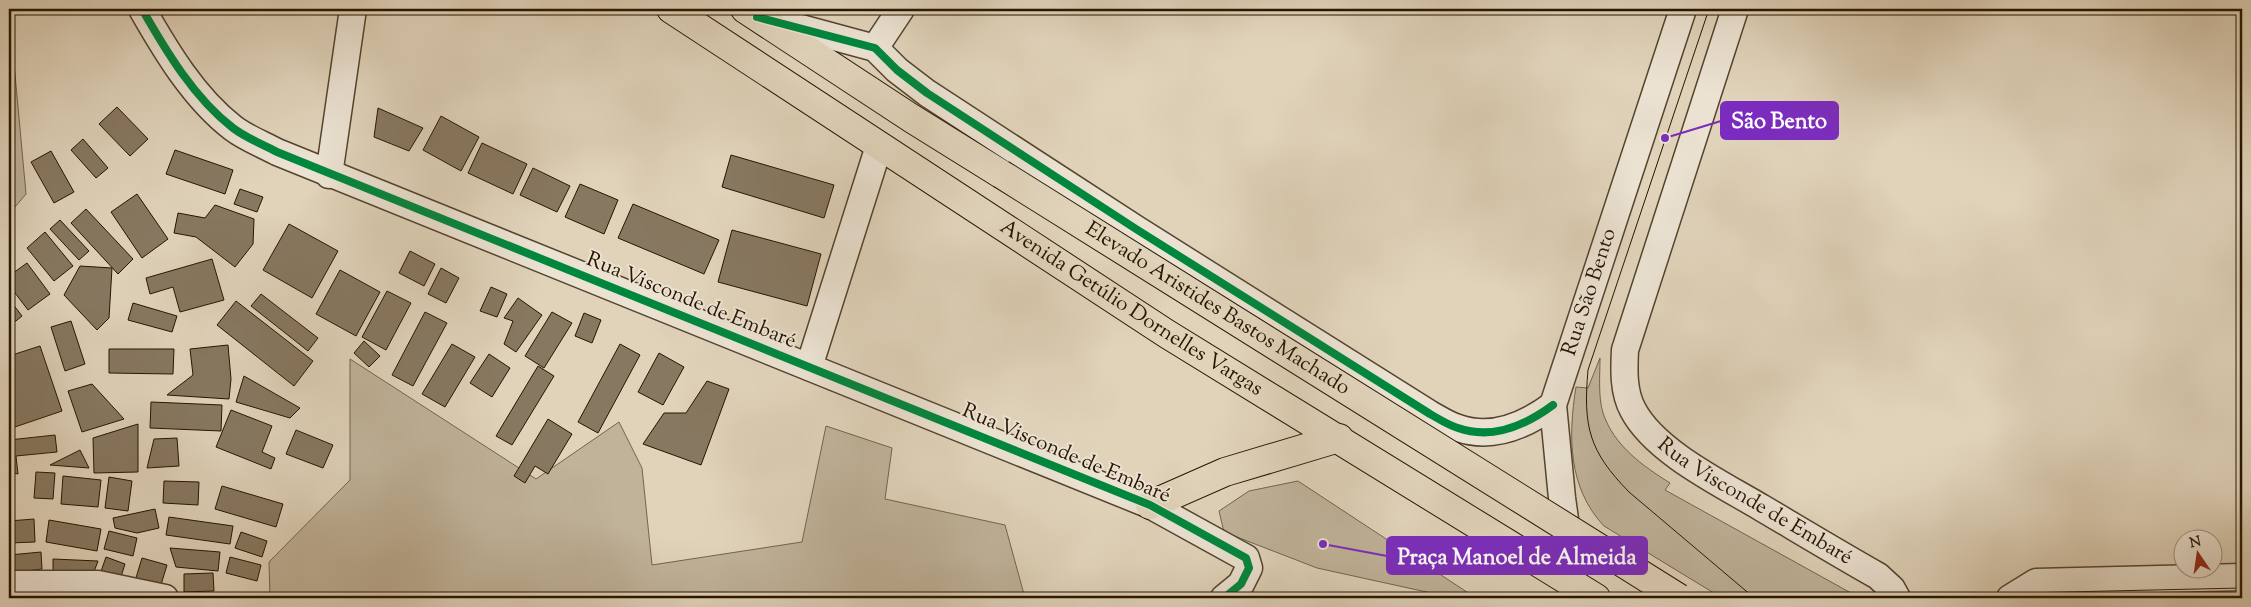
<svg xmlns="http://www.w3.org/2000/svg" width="2251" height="607" viewBox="0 0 2251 607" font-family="'Sorts Mill Goudy',serif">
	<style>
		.green { fill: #c0b39a; stroke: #73644d }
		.building { fill: #877861; stroke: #261500 }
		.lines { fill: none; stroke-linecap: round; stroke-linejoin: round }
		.street-casing { stroke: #54442e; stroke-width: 29 }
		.primary-casing { stroke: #261500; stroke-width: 30 }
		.street { stroke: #ebe2d2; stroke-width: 26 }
		.primary { stroke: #e0d3ba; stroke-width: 28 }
		.tram { stroke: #261500; stroke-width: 1 }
		.primary-bridge-casing { stroke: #261500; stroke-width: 30; stroke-linecap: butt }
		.primary-bridge { stroke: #e0d3ba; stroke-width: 28 }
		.cycleway-casing { stroke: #ebe2d2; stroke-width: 11 }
		.cycleway { stroke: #00873e; stroke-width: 8 }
		.labels { text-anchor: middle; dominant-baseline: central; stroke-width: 4; stroke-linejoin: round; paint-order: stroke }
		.street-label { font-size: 21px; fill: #261500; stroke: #ebe2d2 }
		.leader { fill: none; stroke: #7b2cbf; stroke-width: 2 }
		.callout-dot { fill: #7b2cbf; stroke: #ebe2d2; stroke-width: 2 }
		.callout { fill: #7b2cbf; stroke: #7b2cbf; stroke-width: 2 }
		.callout-label { font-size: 22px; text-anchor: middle; font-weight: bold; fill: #fff }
	</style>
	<rect width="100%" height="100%" fill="#e0d3ba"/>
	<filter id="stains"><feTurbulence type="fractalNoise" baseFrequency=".004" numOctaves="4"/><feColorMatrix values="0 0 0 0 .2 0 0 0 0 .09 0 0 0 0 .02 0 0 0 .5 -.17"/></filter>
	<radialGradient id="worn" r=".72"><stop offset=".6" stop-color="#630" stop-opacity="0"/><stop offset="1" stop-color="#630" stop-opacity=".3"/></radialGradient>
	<path class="green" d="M9 9 26 194 9 214Z
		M1600 358C1600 376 1598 396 1603 413 1614 446 1643 466 1670 483L1665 490 1860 598H1722L1604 526C1568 488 1568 436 1576 387L1588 388Z
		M350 359 536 479 619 422 642 468 652 565 802 542 826 426 892 448 885 499 1005 525 1025 598H270L269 562 350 480Z
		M1298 481 1476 598H1454L1317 568 1224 532 1219 511 1249 491Z"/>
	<path class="building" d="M117 107 148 139 130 156 99 124Z
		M378 108 423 128 409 151 374 137Z
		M441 116 479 137 461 171 423 150Z
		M83 139 108 168 96 178 71 150Z
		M482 143 527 164 513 194 468 173Z
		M175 150 233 170 225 194 166 174Z
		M51 151 74 192 54 203 31 162Z
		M731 155 834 185 824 218 722 187Z
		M533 168 570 186 557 212 520 195Z
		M580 184 618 200 604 234 565 217Z
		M240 189 263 197 257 212 234 204Z
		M137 194 168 239 142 258 111 212Z
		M633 204 719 240 704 274 618 238Z
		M215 205 254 219 253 244 235 267 196 237 174 233 178 213 205 218Z
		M86 209 133 259 118 274 71 223Z
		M60 220 89 251 79 260 50 229Z
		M289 224 338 251 312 298 263 270Z
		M732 230 821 254 807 306 718 282Z
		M45 232 73 266 54 281 27 248Z
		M410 251 435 264 424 286 399 273Z
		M212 259 224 300 180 312 173 287 150 294 146 278Z
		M27 263 50 294 28 310 9 285V276Z
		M80 266 112 268 109 318 97 330 64 295Z
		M441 268 459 278 446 303 428 294Z
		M340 270 380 292 356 336 316 314Z
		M491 287 507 294 497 317 480 311Z
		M387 291 411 303 386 350 362 337Z
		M261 294 318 338 308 351 251 306Z
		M518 298 542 315 516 352 504 344 513 321 504 318Z
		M9 299 22 316 11 325 9 322Z
		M236 301 313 361 294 386 217 325Z
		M133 303 177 316 172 332 128 320Z
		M425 312 447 323 413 386 392 375Z
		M552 312 572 323 544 368 525 356Z
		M584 313 601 320 592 343 575 336Z
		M71 321 85 364 65 371 51 327Z
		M364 341 380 356 369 367 354 353Z
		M452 344 475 357 445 407 422 394Z
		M620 344 640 355 598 433 578 422Z
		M228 345 231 379 229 399 167 395 193 375 190 349Z
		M40 346 62 411 9 429V356Z
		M109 349H174L173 374 109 373Z
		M659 353 684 367 663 405 638 392Z
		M489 354 510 368 492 397 470 383Z
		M538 366 554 376 512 445 496 436Z
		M244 376 300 408 290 418 236 402Z
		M707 381 729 389 701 465 643 444 664 413H686Z
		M92 384 124 419 82 432 68 391Z
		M151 402 222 405 221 431 150 428Z
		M231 410 272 426 262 452 275 458 271 469 216 447Z
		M548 419 572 434 548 474 535 466 525 483 514 476Z
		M138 424V472L94 473 93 438Z
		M296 430 333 445 323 468 286 454Z
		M55 435 57 452 16 456 18 474 9 472V440Z
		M177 438 179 466 147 468 154 439Z
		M80 450 89 468 50 465Z
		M36 472 55 473 53 499 34 498Z
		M63 476 101 480 98 507 61 504Z
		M109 477 132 481 128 511 105 508Z
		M164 481 199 482 198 505 163 503Z
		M222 486 283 504 276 527 215 509Z
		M155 509 159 528 137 533 115 528 113 518Z
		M169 517 233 526 230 544 166 535Z
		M34 519 35 542 9 543V521Z
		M49 520 101 529 97 551 46 542Z
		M109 531 137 538 133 556 104 549Z
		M241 532 267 541 262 557 235 548Z
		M170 548 220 552 218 571 176 567Z
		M41 552 42 569 9 573V555Z
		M106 557 125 564 119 583 99 577Z
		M230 557 261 565 257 581 226 573Z
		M142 558 167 565 160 588 135 581Z
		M53 559 98 561 92 577 53 576Z
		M213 573 214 591 184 592V574Z
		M35 596V598H9Z
		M47 596 73 598H47Z"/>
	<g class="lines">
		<defs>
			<g id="street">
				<path d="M142 9C166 51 194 98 233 128 246 138 262 144 277 152L1150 505 1246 558 1249 568 1241 584 1224 598"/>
				<path id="s1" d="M1735 9 1625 350C1624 369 1623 392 1633 410 1655 452 1722 484 1762 508 1801 531 1839 554 1878 576L1892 589 1897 598"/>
				<path d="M764 18 875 48 897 70 927 93 1136 229 1430 414C1439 419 1448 425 1458 428 1492 440 1526 425 1553 405"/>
				<path d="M875 48 901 9"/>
				<path d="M329 175 353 9"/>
				<path d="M809 367 879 146"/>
				<path d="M9 584H98L165 598"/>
				<path id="s2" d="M1574 584 1562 498 1553 405 1683 9"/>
				<path d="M2010 598 2036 582 2242 577"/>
			</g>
			<g id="primary">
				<path id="s3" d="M671 9 1167 334 1596 598"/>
				<path d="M745 9 911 118 1001 174"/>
				<path d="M1150 505 1225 472 1339 438"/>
			</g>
		</defs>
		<use href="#street" class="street-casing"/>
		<use href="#primary" class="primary-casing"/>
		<use href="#street" class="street"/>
		<use href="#primary" class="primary"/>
		<path class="tram" d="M1709 9 1588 370C1583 427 1589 451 1629 492L1752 596 1758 598
			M1975 598 2021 593 2242 588"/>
		<defs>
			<g id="primary-bridge">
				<path id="s4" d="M1001 174 1679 598"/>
			</g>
		</defs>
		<use href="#primary-bridge" class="primary-bridge-casing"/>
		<use href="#primary-bridge" class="primary-bridge"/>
		<defs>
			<path id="cycleway" d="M142 9C166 51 194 98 233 128 246 138 262 144 277 152L1150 505 1246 558 1249 568 1241 584 1224 598
				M757 17 875 48 897 70 927 93 1136 229 1430 414C1439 419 1448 425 1458 428 1492 440 1526 425 1553 405"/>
		</defs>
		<use href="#cycleway" class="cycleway-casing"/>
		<use href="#cycleway" class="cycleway"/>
	</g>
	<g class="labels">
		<g class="street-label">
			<text stroke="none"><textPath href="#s2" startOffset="299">Rua São Bento</textPath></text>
			<text transform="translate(691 301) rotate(22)">Rua Visconde de Embaré</text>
			<text stroke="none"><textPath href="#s3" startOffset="549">Avenida Getúlio Dornelles Vargas</textPath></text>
			<text stroke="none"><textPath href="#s4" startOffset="255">Elevado Aristides Bastos Machado</textPath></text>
			<text transform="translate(1066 454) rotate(23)">Rua Visconde de Embaré</text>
			<text stroke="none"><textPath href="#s1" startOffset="574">Rua Visconde de Embaré</textPath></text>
		</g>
	</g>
	<path class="leader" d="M1665 138L1721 121M1323 544L1387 556"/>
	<g class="callout-dot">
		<circle cx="1665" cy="138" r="5"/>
		<circle cx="1323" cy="544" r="5"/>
	</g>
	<g class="callout">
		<rect x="1721" y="102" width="117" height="37" rx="5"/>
		<rect x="1387" y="537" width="260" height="37" rx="5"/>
	</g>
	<g class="callout-label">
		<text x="1779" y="128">São Bento</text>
		<text x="1517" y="564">Praça Manoel de Almeida</text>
	</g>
	<rect width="2251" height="607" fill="none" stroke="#e0d3ba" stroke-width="30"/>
	<rect x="10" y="10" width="2231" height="587" fill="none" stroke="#261500" stroke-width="2.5"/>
	<rect x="15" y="15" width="2221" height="577" fill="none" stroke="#261500"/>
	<g transform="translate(2198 554) rotate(347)"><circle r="24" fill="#ebe2d2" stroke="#9c907e"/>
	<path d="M0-4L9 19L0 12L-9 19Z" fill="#8f2418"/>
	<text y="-8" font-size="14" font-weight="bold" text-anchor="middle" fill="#261500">N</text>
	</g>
	<rect width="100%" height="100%" filter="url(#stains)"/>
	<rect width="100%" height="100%" fill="url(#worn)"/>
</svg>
